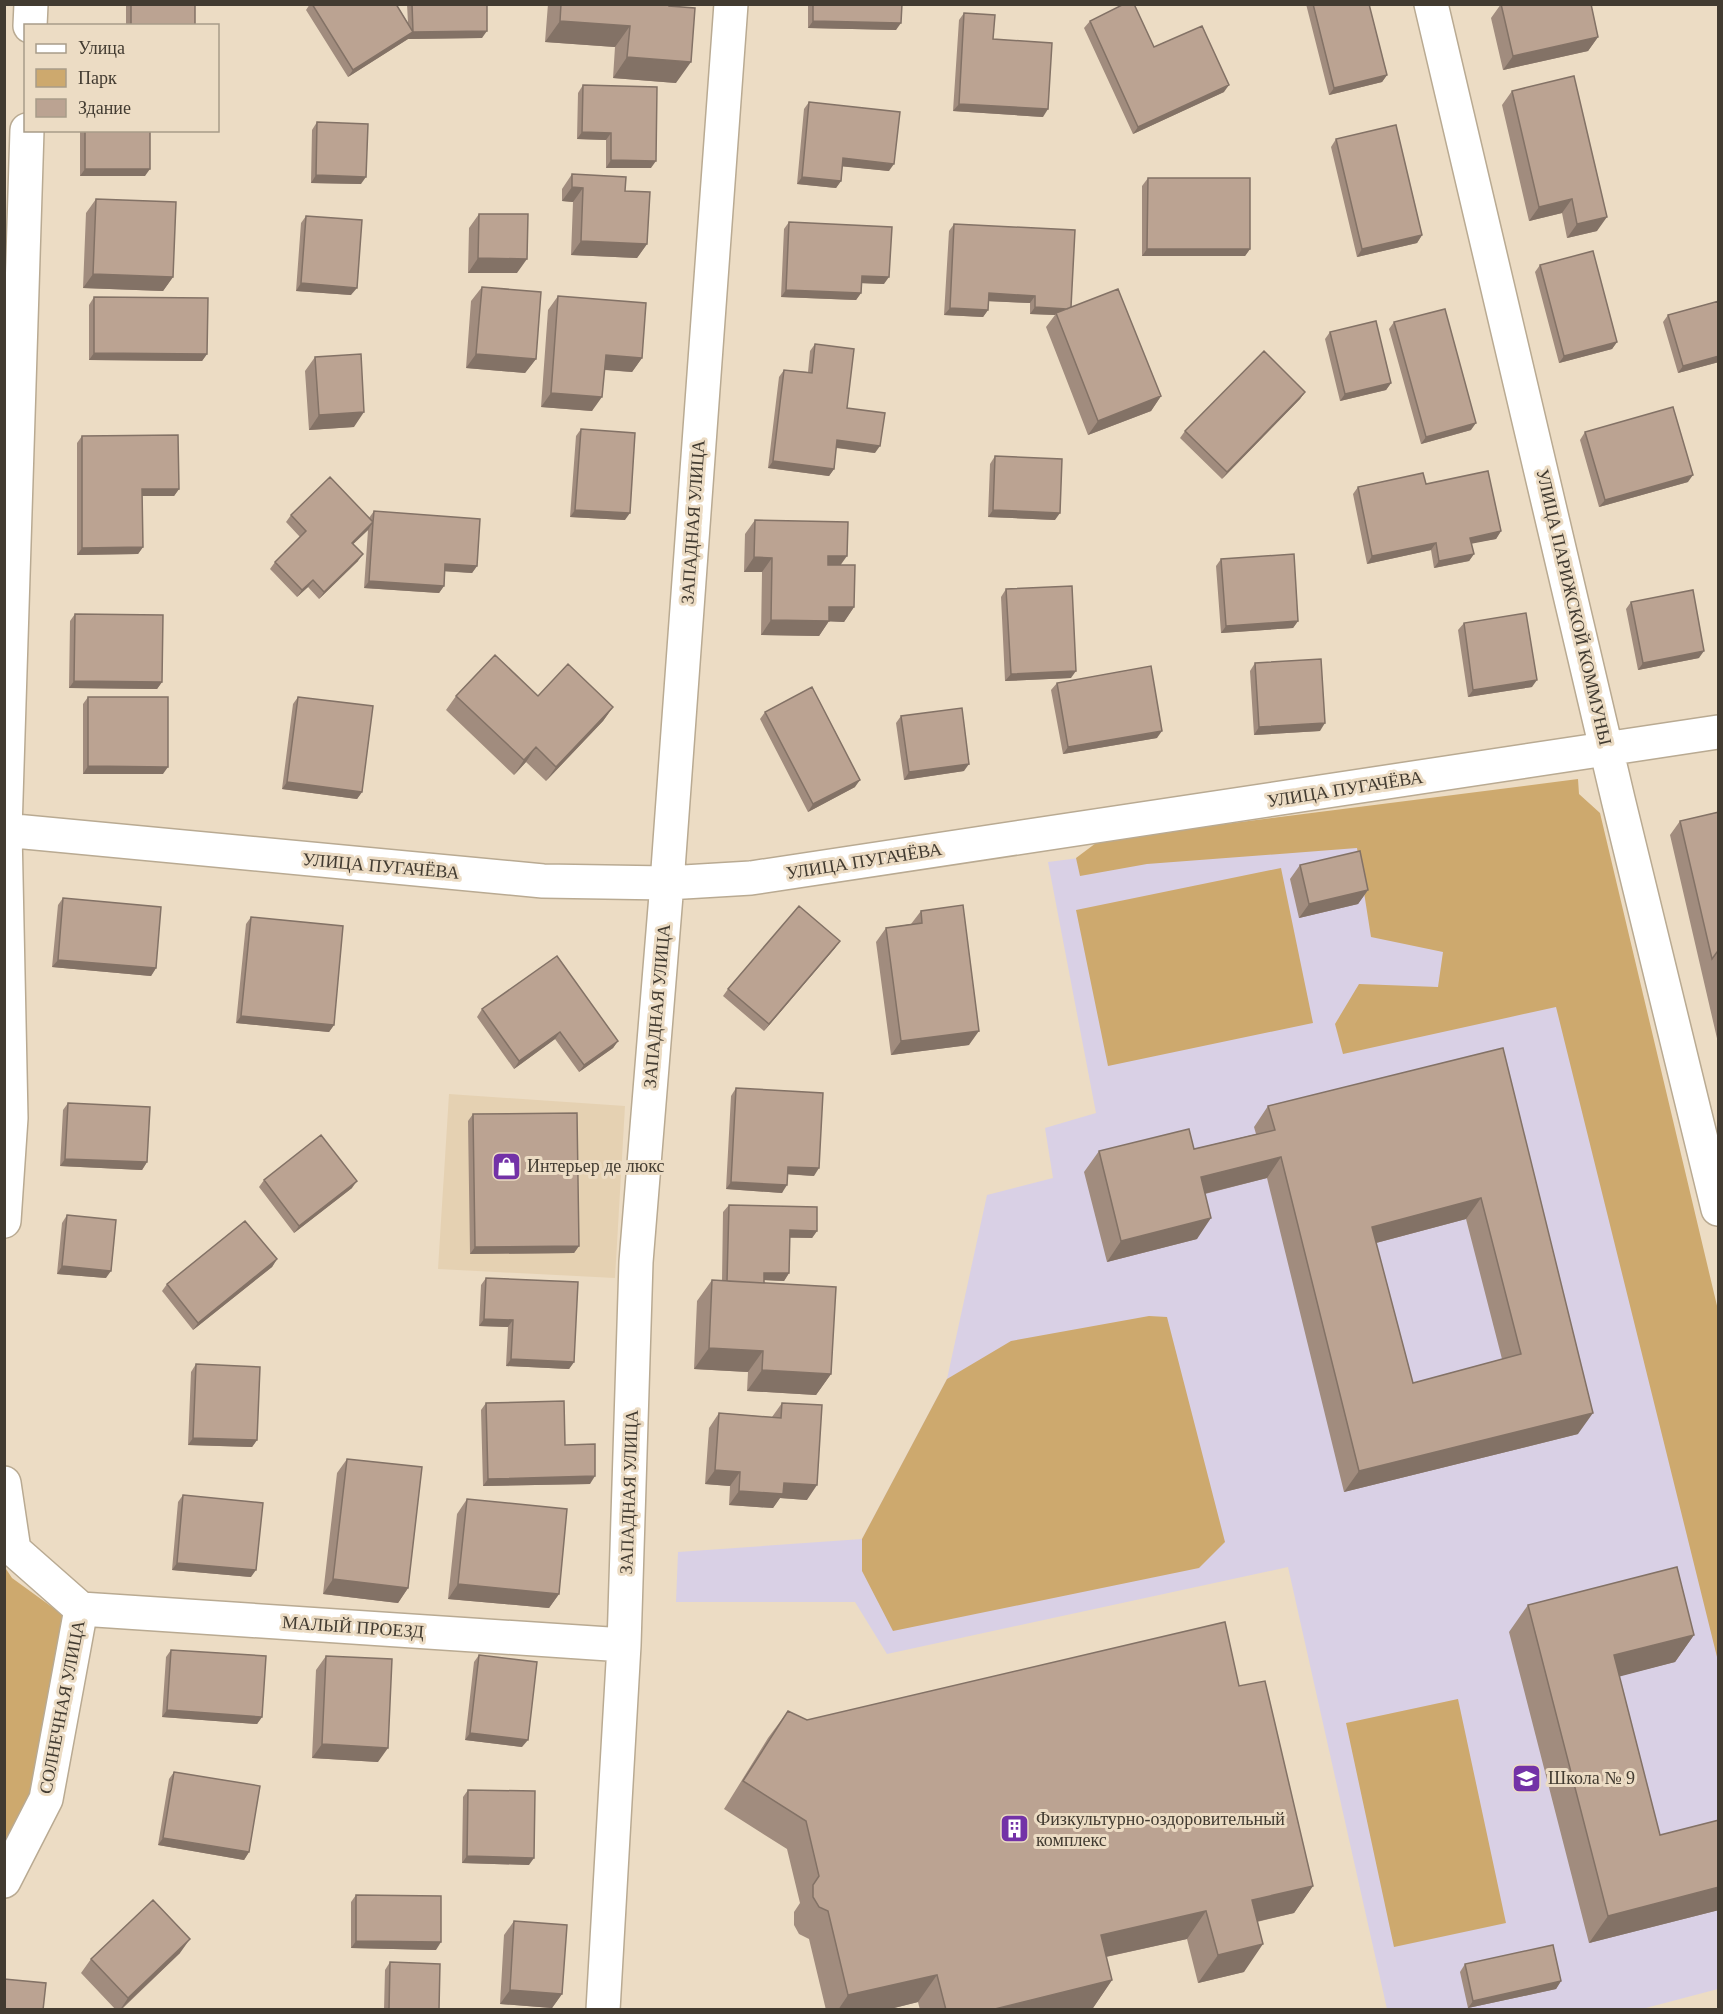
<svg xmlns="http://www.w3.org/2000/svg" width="1723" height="2014" viewBox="0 0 1723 2014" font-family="'Times New Roman',serif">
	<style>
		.built { fill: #e5d1b2 }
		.education { fill: #d9d0e5 }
		.green { fill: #cda96e }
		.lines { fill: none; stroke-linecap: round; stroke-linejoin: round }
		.minor-casing { stroke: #b9aa92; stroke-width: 36 }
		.minor { stroke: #fff; stroke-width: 33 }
		.wall { fill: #a18c7e; fill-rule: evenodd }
		.shaded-wall { fill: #837266 }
		.building { fill: #bba392; stroke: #837266; stroke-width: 1.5; fill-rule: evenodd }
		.labels { text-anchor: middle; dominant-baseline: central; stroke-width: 6; stroke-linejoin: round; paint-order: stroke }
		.street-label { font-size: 18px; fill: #423b31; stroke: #ecdcc4 }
		.poi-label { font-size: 18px; fill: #423b31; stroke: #ecdcc4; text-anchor: start }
	</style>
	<rect width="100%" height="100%" fill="#ecdcc4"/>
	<path class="built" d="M449 1094 625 1106 615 1278 438 1269Z"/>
	<path class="education" d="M1579 794 1718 1397V1989L1642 2009H1387L1288 1567 887 1654 855 1602H676L678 1552 862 1539 947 1379 987 1195 1053 1178 1045 1128 1096 1113 1048 862Z"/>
	<path class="green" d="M1578 779 1579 794 1600 813 1718 1310V1661L1556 1007 1343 1054 1335 1024 1359 984 1438 987 1443 952 1371 937 1357 848 1147 864 1080 876 1076 858 1100 840Z
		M1281 868 1313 1023 1108 1066 1076 910Z
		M1149 1316 1167 1317 1225 1542 1199 1568 893 1631 862 1571V1539L947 1379 1011 1341Z
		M4 1566 12 1578 63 1615 33 1788 4 1855Z
		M1458 1699 1506 1923 1394 1947 1346 1723Z"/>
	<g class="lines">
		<defs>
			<path id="minor" d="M1431 4 1618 799 1718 1209
				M30 26 31 4
				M4 830 543 881 667 883 751 878 1718 732
				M4 1221 11 1118 5 830 27 130
				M4 1483 14 1550 81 1609
				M81 1609 624 1645
				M4 1881 46 1799 81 1609
				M603 2010 624 1645 636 1262 667 883 731 4"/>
		</defs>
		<use href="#minor" class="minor-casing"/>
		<use href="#minor" class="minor"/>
	</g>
	<path class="wall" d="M126 4H195V26H126Z
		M310 4H396L408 23 407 4H487L482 38 408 39 348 77 306 10Z
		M548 4H669L676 83 613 78 615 47 545 42Z
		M808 4H902L896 30 808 28Z
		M1306 4H1369L1387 75 1382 82 1329 95Z
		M1501 4H1591L1598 37 1588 51 1503 70 1491 18Z
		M964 13 993 39 1043 117 953 111 959 20Z
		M1090 21 1154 47 1224 92 1133 134 1084 28Z
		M583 85 651 168H606V140L577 139 578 93Z
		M1512 91 1597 231 1567 238 1562 213 1529 221 1502 105Z
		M809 102 889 171 842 166 841 181 836 188 797 184 804 109Z
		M317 122 361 184 311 183 312 130Z
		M80 130H150L145 176H80Z
		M1336 139 1422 235 1417 243 1357 257 1331 147Z
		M572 174 625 191 647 244 637 258 571 255 573 202 562 201V189Z
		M1148 178 1250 249 1245 256H1142V186Z
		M96 199 173 277 163 291 83 288 86 213Z
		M479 214 517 273H468L469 228Z
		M306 216 351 295 296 291 301 223Z
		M789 222 884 284 862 283 861 293 856 300 781 297 784 229Z
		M954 224 1071 307 1161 396 1151 411 1088 435 1046 327 1055 315 1030 314V303L989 301 988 310 983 317 944 315 949 231Z
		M1540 265 1617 342 1612 349 1559 363 1535 272Z
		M482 287 536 359 525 373 466 368 471 301Z
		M558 296 642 358 632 372 604 370 592 411 541 407 548 310Z
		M94 297 207 354 202 361 89 360V305Z
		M1719 301V362L1678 373 1663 322 1668 315Z
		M1394 322 1471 430 1421 444 1389 329Z
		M1330 332 1391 383 1386 390 1340 401 1325 339Z
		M815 344 847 408 875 453 836 448 834 469 829 476 768 468 779 377 784 370 808 372 810 351Z
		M315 357 354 427 309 430 305 371Z
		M1305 392 1300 399 1222 479 1180 438 1185 431Z
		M581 429 625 520 570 517 576 436Z
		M1585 432 1688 482 1599 507 1580 440Z
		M82 436 179 489 174 496H142L143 547 138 554 77 555V443Z
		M995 456 1055 520 988 517 990 464Z
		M1426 484 1501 531 1496 539 1471 543 1474 554 1469 561 1434 568 1431 550 1367 564 1353 494 1358 487Z
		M374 511 477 566 472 573 445 571 444 586 439 593 364 588 368 530 353 544 358 561 319 599 308 587 297 597 270 569 275 562 300 537 286 522 291 515 369 518Z
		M755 520 841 565 854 607 844 622 829 621 819 636 761 635 762 572H744L745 534Z
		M1221 559 1298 621 1293 628 1221 633 1216 566Z
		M1006 589 1071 678 1005 681 1001 597Z
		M1631 602 1699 658 1638 670 1626 609Z
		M75 614 162 682 157 689 69 688 70 621Z
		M1464 623 1532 687 1468 697 1458 630Z
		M1255 663 1320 731 1254 735 1250 671Z
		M1057 683 1157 738 1063 754 1051 690Z
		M456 696H538L613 707 603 721 546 781 526 762 514 775 446 710Z
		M88 697 163 774H83V704Z
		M298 697 362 792 357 799 282 789 293 704Z
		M765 712 855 787 808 812 760 719Z
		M901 716 964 771 904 780 896 723Z
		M1719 812V1047L1670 835 1680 821Z
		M1300 865 1368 890 1358 904 1299 918 1290 879Z
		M63 898 156 968 151 976 52 967 58 905Z
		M921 911 969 1045 891 1055 876 942 886 928 911 924Z
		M251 917 334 1025 329 1032 236 1023 246 924Z
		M835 948 764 1031 723 996 728 989Z
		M482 1009 618 1041 613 1048 579 1072 555 1039 514 1069 477 1017Z
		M1503 1048 1578 1434 1344 1492 1267 1178 1205 1194 1197 1239 1107 1262 1084 1172 1099 1151 1194 1149 1256 1134 1254 1127 1268 1106ZM1466 1219 1502 1359 1413 1383 1376 1243Z
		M736 1088 814 1176 788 1174 782 1193 726 1189 731 1096Z
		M68 1103 147 1162 142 1170 60 1166 63 1110Z
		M473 1114 579 1246 574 1253 470 1254 468 1121Z
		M264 1180 352 1188 294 1233 259 1187Z
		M729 1205 817 1231 812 1238H790L789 1273 784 1281 764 1280V1283L831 1374 816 1395 747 1391 748 1372 694 1369 697 1301 712 1280 722 1281 723 1212Z
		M67 1215 106 1278 57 1274 62 1223Z
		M277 1259 272 1267 193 1330 162 1291 167 1284Z
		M486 1278 574 1362 569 1369 506 1366 508 1327 479 1326 481 1285Z
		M196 1364 257 1440 252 1447 188 1445 191 1372Z
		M486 1403 565 1445 590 1484 483 1486 481 1410Z
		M782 1403 807 1500 780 1498 773 1508 729 1505 730 1486 705 1484 709 1428 719 1413 772 1417Z
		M347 1459 408 1588 398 1603 323 1594 337 1473Z
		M183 1495 251 1577 172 1570 178 1502Z
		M467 1499 559 1594 549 1608 448 1599 457 1514Z
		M1528 1605 1694 1635 1675 1662 1619 1676 1660 1835 1719 1820V1910L1589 1943 1509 1632Z
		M171 1650 262 1717 257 1724 162 1717 166 1657Z
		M479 1655 522 1747 465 1740 474 1662Z
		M326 1656 378 1762 312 1758 316 1670Z
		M1239 1686 1313 1886 1294 1913 1257 1922 1244 1972 1198 1983 1187 1939 1106 1957 1112 1980 1093 2008 1086 2010H920L918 2002 886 2010H826L809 1939 799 1934 794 1925V1912L800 1903 787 1849 724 1809 768 1738 788 1711 807 1720Z
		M174 1772 249 1852 244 1860 158 1845 169 1779Z
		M468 1790 529 1865 462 1863 463 1797Z
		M356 1895 436 1950 351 1948V1902Z
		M514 1921 562 1994 552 2008 500 2004 504 1935Z
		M180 1953 121 2010H116L81 1973 91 1959Z
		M390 1962 439 2010H384L385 1970Z
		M1465 1964 1561 1981 1556 1989 1468 2008 1460 1972Z"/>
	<path class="shaded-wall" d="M560 21 630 26 615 47 545 42Z
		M813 21 901 23 896 30 808 28Z
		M487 31 482 38 408 39 348 77 353 70 413 32Z
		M1598 37 1588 51 1503 70 1513 56Z
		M627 57 691 62 676 83 613 78Z
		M1387 75 1382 82 1329 95 1334 88Z
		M1229 85 1224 92 1133 134 1138 127Z
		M959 104 1048 109 1043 117 953 111Z
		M582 132 611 133 606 140 577 139Z
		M843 158 894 164 889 171 838 166Z
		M611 160 656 161 651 168H606Z
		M85 169H150L145 176H80Z
		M316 175 366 177 361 184 311 183Z
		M802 177 841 181 836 188 797 184Z
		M572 187 583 188 573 202 562 201Z
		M1572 199 1562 213 1529 221 1539 207Z
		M1607 217 1597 231 1567 238 1577 224Z
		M1422 235 1417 243 1357 257 1362 249Z
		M581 241 647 244 637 258 571 255Z
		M1147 249H1250L1245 256H1142Z
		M478 258 527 259 517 273H468Z
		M93 274 173 277 163 291 83 288Z
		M862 276 889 277 884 284 857 283Z
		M301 283 357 288 351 295 296 291Z
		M786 290 861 293 856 300 781 297Z
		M989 293 1035 296 1030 303 984 301Z
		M1035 307 1071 309 1056 313 1055 315 1030 314Z
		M950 308 988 310 983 317 944 315Z
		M1617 342 1612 349 1559 363 1564 356Z
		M94 353 207 354 202 361 89 360Z
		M476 354 536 359 525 373 466 368Z
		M606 355 642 358 632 372 596 369Z
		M1719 356V362L1678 373 1683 366Z
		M1391 383 1386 390 1340 401 1345 394Z
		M1305 392 1300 399 1222 479 1227 472Z
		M551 393 602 397 592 411 541 407Z
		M1161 396 1151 411 1088 435 1098 421Z
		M364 412 354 427 309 430 319 415Z
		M1476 423 1471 430 1421 444 1426 437Z
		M837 440 880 446 875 453 832 447Z
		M773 461 834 469 829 476 768 468Z
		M1693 475 1688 482 1599 507 1605 500Z
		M142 489H179L174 496H137Z
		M575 510 630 513 625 520 570 517Z
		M993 510 1060 513 1055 520 988 517Z
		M373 522 368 530 347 550 352 543Z
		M1501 531 1496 539 1465 545 1470 538Z
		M1436 543 1431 550 1367 564 1372 556Z
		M143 547 138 554 77 555 82 548Z
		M363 554 358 561 319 599 324 592Z
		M1474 554 1469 561 1434 568 1439 561Z
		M828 556H847L837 570H818Z
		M754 557 772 558 762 572H744Z
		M445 564 477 566 472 573 440 571Z
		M313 580 308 587 297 597 302 590Z
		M369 581 444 586 439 593 364 588Z
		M829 607H854L844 622 819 621Z
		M771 620 829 621 819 636 761 635Z
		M1298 621 1293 628 1221 633 1226 626Z
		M1704 651 1699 658 1638 670 1643 663Z
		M1076 671 1071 678 1005 681 1011 674Z
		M1537 680 1532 687 1468 697 1473 690Z
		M74 681 162 682 157 689 69 688Z
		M613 707 603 721 546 781 556 767Z
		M1325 723 1320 731 1254 735 1259 727Z
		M1162 731 1157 738 1063 754 1068 747Z
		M536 747 526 762 514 775 524 760Z
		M969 764 964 771 904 780 909 772Z
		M88 766 168 767 163 774H83Z
		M860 780 855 787 808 812 813 804Z
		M287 782 362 792 357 799 282 789Z
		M1368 890 1358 904 1299 918 1309 904Z
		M840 941 835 948 764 1031 769 1024Z
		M58 960 156 968 151 976 52 967Z
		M241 1016 334 1025 329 1032 236 1023Z
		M979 1031 969 1045 891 1055 901 1041Z
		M560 1032 555 1039 514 1069 519 1061Z
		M618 1041 613 1048 579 1072 584 1065Z
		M1281 1157 1267 1178 1187 1198 1201 1177Z
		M65 1159 147 1162 142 1170 60 1166Z
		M788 1167 819 1168 814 1176 783 1174Z
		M357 1181 352 1188 294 1233 299 1226Z
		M731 1182 787 1185 782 1193 726 1189Z
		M1481 1198 1466 1219 1357 1248 1372 1227Z
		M1211 1218 1197 1239 1107 1262 1121 1241Z
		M790 1230 817 1231 812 1238 785 1237Z
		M579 1246 574 1253 470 1254 475 1247Z
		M277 1259 272 1267 193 1330 198 1323Z
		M62 1266 111 1271 106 1278 57 1274Z
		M764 1273H789L784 1281 759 1280Z
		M484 1319 513 1320 508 1327 479 1326Z
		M709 1348 763 1351 748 1372 694 1369Z
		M511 1359 574 1362 569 1369 506 1366Z
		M762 1370 831 1374 816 1395 747 1391Z
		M1593 1413 1578 1434 1344 1492 1359 1471Z
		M193 1438 257 1440 252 1447 188 1445Z
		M715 1470 740 1472 730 1486 705 1484Z
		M595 1476 590 1484 483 1486 488 1479Z
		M784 1483 817 1485 807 1500 780 1498 773 1508 729 1505 739 1491Z
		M177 1563 256 1570 251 1577 172 1570Z
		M333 1579 408 1588 398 1603 323 1594Z
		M458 1584 559 1594 549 1608 448 1599Z
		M1694 1635 1675 1662 1595 1683 1614 1655Z
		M167 1710 262 1717 257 1724 162 1717Z
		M470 1733 528 1740 522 1747 465 1740Z
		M322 1744 388 1748 378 1762 312 1758Z
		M163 1838 249 1852 244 1860 158 1845Z
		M467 1856 534 1858 529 1865 462 1863Z
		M1313 1886 1294 1913 1233 1927 1252 1900Z
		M1719 1887V1910L1589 1943 1608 1916Z
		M1206 1911 1187 1939 1082 1962 1101 1935Z
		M190 1939 180 1953 120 2010 128 1998Z
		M356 1941 441 1942 436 1950 351 1948Z
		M1263 1944 1244 1972 1198 1983 1218 1955Z
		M937 1975 918 2002 886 2010H838L848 1995Z
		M1112 1980 1093 2008 1086 2010H991Z
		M1561 1981 1556 1989 1468 2008 1473 2001Z
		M510 1990 562 1994 552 2008 500 2004Z"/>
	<path class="building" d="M131 4H195V26H131Z
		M312 4H396L413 32 353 70Z
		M412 4H487V31L413 32Z
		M561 4H669V6L695 8 691 62 627 57 630 26 560 21Z
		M813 4H902L901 23 813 21Z
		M1124 4H1134L1154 47 1202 26 1229 85 1138 127 1090 21Z
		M1313 4H1369L1387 75 1334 88Z
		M1501 4H1591L1598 37 1513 56Z
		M964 13 995 15 993 39 1052 43 1048 109 959 104Z
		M1574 76 1607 217 1577 224 1572 199 1539 207 1512 91Z
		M583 85 657 87 656 161 611 160V133L582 132Z
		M809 102 900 112 894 164 843 158 841 181 802 177Z
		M317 122 368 124 366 177 316 175Z
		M1396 125 1422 235 1362 249 1336 139Z
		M85 130H150V169H85Z
		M572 174 626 177 625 191 650 192 647 244 581 241 583 188 572 187Z
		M1148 178H1250V249H1147Z
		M96 199 176 202 173 277 93 274Z
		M479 214H528L527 259 478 258Z
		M306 216 362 220 357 288 301 283Z
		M789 222 892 227 889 277 862 276 861 293 786 290Z
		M954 224 1075 230 1071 307 1067 309 1035 307V296L989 293 988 310 950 308Z
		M1593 251 1617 342 1564 356 1540 265Z
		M482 287 541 292 536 359 476 354Z
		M1118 289 1161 396 1098 421 1056 313Z
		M558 296 646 303 642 358 606 355 602 397 551 393Z
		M94 297 208 298 207 354 94 353Z
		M1719 301V356L1683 366 1668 315Z
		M1445 309 1476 423 1426 437 1394 322Z
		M1376 321 1391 383 1345 394 1330 332Z
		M815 344 854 349 847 408 885 413 880 446 837 440 834 469 773 461 784 370 812 373Z
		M1264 351 1305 392 1227 472 1185 431Z
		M361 354 364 412 319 415 315 357Z
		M1673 407 1693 475 1605 500 1585 432Z
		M581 429 635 433 630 513 575 510Z
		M178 435 179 489H142L143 547 82 548V436Z
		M995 456 1062 459 1060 513 993 510Z
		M1488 471 1501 531 1470 538 1474 554 1439 561 1436 543 1372 556 1358 487 1423 473 1426 484Z
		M330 477 373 522 374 511 480 519 477 566 445 564 444 586 369 581 373 522 352 543 363 554 324 592 313 580 302 590 275 562 306 531 291 515Z
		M755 520 848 522 847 556H828V565H855L854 607H829V621L771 620 772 558 754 557Z
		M1294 554 1298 621 1226 626 1221 559Z
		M1072 586 1076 671 1011 674 1006 589Z
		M1693 590 1704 651 1643 663 1631 602Z
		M1526 613 1537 680 1473 690 1464 623Z
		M75 614 163 615 162 682 74 681Z
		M495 655 538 696 568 664 613 707 556 767 536 747 524 760 456 696Z
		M1321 659 1325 723 1259 727 1255 663Z
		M1151 666 1162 731 1068 747 1057 683Z
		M812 687 860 780 813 804 765 712Z
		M88 697H168V767L88 766Z
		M298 697 373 706 362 792 287 782Z
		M962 708 969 764 909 772 901 716Z
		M1719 812V952H1717L1712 959 1680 821Z
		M1360 851 1368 890 1309 904 1300 865Z
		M63 898 161 907 156 968 58 960Z
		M963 905 979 1031 901 1041 886 928 922 923 921 911Z
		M799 906 840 941 769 1024 728 989Z
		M251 917 343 926 334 1025 241 1016Z
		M557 956 618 1041 584 1065 560 1032 519 1061 482 1009Z
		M1503 1048 1593 1413 1359 1471 1281 1157 1201 1177 1211 1218 1121 1241 1099 1151 1189 1129 1194 1149 1275 1130 1268 1106ZM1481 1198 1521 1354 1413 1383 1372 1227Z
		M736 1088 823 1093 819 1168 788 1167 787 1185 731 1182Z
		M68 1103 150 1107 147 1162 65 1159Z
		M577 1113 579 1246 475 1247 473 1114Z
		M321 1135 357 1181 299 1226 264 1180Z
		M729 1205 817 1207V1231L790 1230 789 1273H764V1283L727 1281Z
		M67 1215 116 1220 111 1271 62 1266Z
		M245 1221 277 1259 198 1323 167 1284Z
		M486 1278 578 1282 574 1362 511 1359 513 1320 484 1319Z
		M712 1280 836 1287 831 1374 762 1370 763 1351 709 1348Z
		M196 1364 260 1367 257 1440 193 1438Z
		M564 1401 565 1445 595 1444V1476L488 1479 486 1403Z
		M782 1403 822 1405 817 1485 784 1483 783 1494 739 1491 740 1472 715 1470 719 1413 781 1418Z
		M347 1459 422 1467 408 1588 333 1579Z
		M183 1495 263 1503 256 1570 177 1563Z
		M467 1499 567 1509 559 1594 458 1584Z
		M1677 1567 1694 1635 1614 1655 1660 1835 1719 1820V1887L1608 1916 1528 1605Z
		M1225 1622 1239 1686 1265 1681 1313 1886 1252 1900 1263 1944 1218 1955 1206 1911 1101 1935 1112 1980 991 2010H946L937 1975 848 1995 828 1911 819 1907 813 1897V1885L819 1876 806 1821 743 1781 788 1711 807 1720Z
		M171 1650 266 1656 262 1717 167 1710Z
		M479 1655 537 1662 528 1740 470 1733Z
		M326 1656 392 1659 388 1748 322 1744Z
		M174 1772 260 1786 249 1852 163 1838Z
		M468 1790 535 1791 534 1858 467 1856Z
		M356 1895 441 1896V1942L356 1941Z
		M153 1900 190 1939 128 1998 91 1959Z
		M514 1921 567 1925 562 1994 510 1990Z
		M1553 1945 1561 1981 1473 2001 1465 1964Z
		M390 1962 440 1964 439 2010H389Z
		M4 1979 46 1983 43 2010H4Z"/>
	<defs>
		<symbol id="shop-square" viewBox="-11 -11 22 22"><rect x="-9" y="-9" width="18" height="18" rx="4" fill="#7332a7" stroke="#ecdcc4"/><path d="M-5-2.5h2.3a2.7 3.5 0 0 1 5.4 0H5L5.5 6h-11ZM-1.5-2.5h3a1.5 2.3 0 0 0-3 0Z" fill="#fff"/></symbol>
		<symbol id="school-square" viewBox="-11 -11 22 22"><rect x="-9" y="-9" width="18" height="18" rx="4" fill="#7332a7" stroke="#ecdcc4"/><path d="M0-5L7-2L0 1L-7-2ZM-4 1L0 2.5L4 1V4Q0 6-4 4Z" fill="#fff"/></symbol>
		<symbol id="building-square" viewBox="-11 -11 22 22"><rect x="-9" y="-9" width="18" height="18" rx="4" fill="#7332a7" stroke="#ecdcc4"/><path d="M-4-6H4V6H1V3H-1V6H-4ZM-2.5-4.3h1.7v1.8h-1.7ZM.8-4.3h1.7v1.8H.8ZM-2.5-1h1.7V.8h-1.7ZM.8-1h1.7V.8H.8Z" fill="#fff"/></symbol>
	</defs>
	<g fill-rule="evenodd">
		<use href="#shop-square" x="490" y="1150" width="33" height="33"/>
		<use href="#school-square" x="1510" y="1762" width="33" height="33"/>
		<use href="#building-square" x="998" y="1812" width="33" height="33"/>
	</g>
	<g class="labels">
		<g class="street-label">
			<text transform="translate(693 522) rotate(-86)">ЗАПАДНАЯ УЛИЦА</text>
			<text transform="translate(1574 607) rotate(77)">УЛИЦА ПАРИЖСКОЙ КОММУНЫ</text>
			<text transform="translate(1345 789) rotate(-9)">УЛИЦА ПУГАЧЁВА</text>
			<text transform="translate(864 861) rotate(-9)">УЛИЦА ПУГАЧЁВА</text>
			<text transform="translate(381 866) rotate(5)">УЛИЦА ПУГАЧЁВА</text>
			<text transform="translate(657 1006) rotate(-85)">ЗАПАДНАЯ УЛИЦА</text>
			<text transform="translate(629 1492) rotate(-88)">ЗАПАДНАЯ УЛИЦА</text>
			<text transform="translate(353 1627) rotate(4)">МАЛЫЙ ПРОЕЗД</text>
			<text transform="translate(62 1707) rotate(-79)">СОЛНЕЧНАЯ УЛИЦА</text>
		</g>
		<g class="poi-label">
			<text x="527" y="1166">Интерьер де люкс</text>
			<text x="1548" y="1778">Школа № 9</text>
			<text x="1036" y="1819">Физкультурно-оздоровительный<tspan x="1036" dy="21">комплекс</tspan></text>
		</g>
	</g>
	<rect width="1723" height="2014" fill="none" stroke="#423b31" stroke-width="12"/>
	<rect x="24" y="24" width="195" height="108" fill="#ecdcc4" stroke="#a89c89" stroke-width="1.5"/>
	<rect x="36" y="44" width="30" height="9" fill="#ffffff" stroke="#a89c89" stroke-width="1.5"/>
	<text x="78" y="54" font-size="18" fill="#423b31">Улица</text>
	<rect x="36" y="69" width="30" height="18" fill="#cda96e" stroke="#a89c89" stroke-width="1.5"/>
	<text x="78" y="84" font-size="18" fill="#423b31">Парк</text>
	<rect x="36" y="99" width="30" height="18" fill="#bba392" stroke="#a89c89" stroke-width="1.5"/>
	<text x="78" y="114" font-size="18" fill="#423b31">Здание</text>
</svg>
